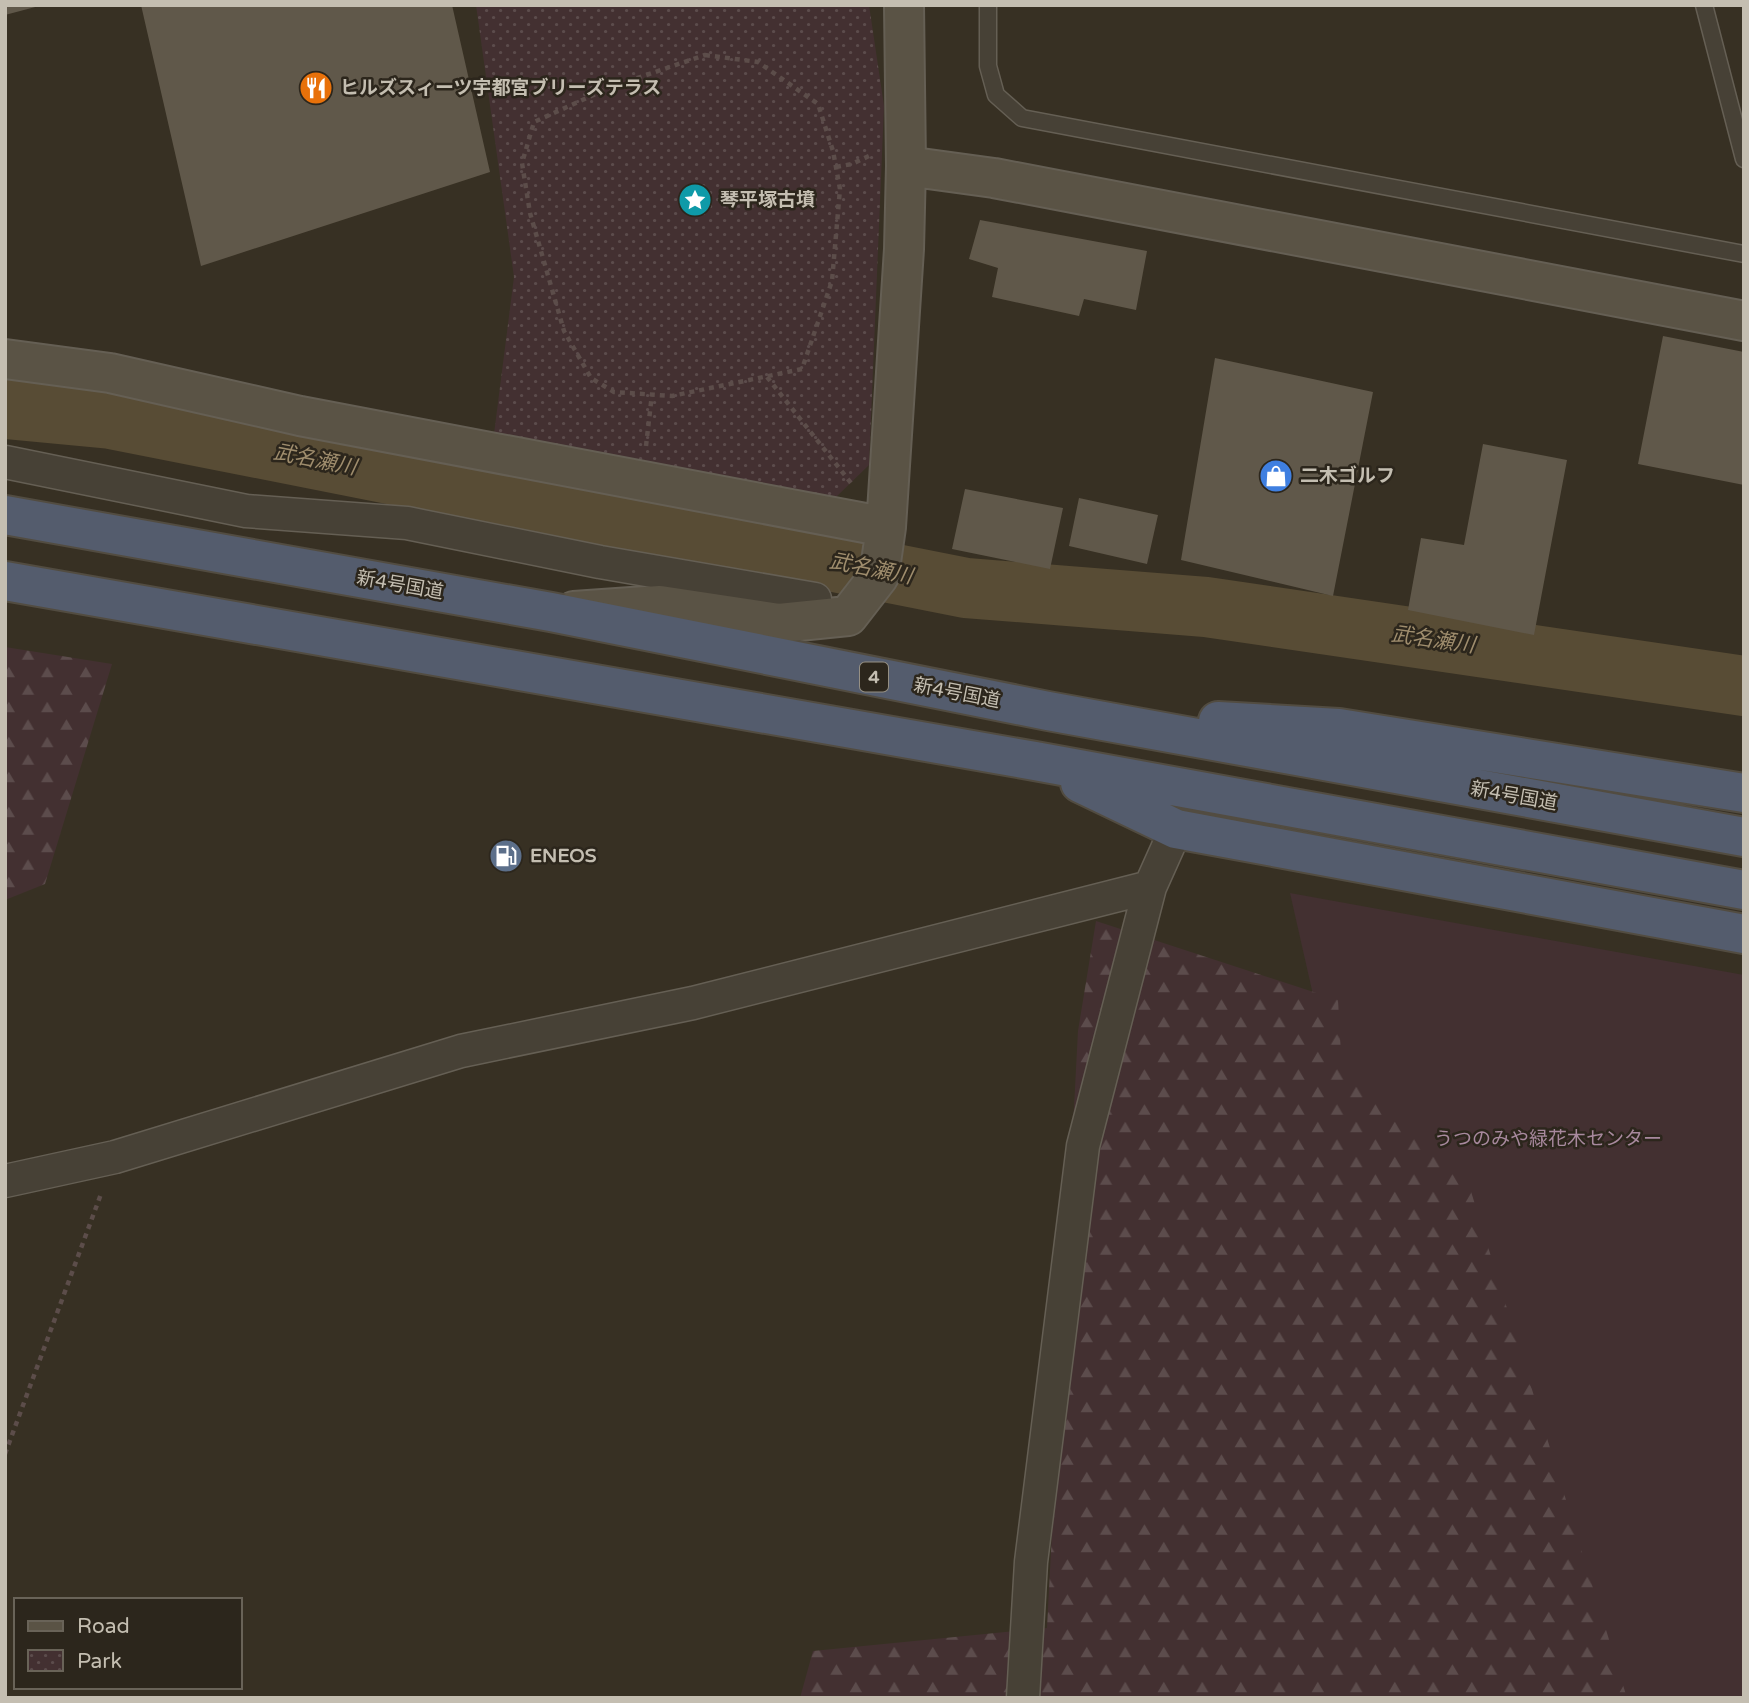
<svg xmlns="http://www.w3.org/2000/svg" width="1749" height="1703" viewBox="0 0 1749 1703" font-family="'Varela Round','Noto Sans JP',sans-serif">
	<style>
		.green { fill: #433031 }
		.forest { fill: url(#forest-firs) }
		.park { fill: url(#park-dots) }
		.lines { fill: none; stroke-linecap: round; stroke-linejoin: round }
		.river { stroke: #584c35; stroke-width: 60 }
		.building { fill: #60584a }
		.lane-casing { stroke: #655f54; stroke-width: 19 }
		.street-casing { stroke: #655f54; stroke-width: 35 }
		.secondary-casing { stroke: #655f54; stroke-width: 42 }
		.highway-casing { stroke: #524c41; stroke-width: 42 }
		.path { stroke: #5c4d4a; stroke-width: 4.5; stroke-dasharray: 5 5; stroke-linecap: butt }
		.lane { stroke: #474136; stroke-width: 16 }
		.street { stroke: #474136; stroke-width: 32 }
		.secondary { stroke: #5a5345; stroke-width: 38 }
		.highway { stroke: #545c6d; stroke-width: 38 }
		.labels { text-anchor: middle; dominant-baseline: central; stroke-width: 5; stroke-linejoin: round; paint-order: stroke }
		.shield { fill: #2c261c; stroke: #969084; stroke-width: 2 }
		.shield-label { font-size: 18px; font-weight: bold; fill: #c4beb1 }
		.poi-label { font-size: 19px; font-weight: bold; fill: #c4beb1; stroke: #2c261c; text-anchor: start }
		.street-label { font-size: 19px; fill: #c4beb1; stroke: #2c261c }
		.park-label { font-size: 19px; fill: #a8899e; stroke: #2c261c }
		.water-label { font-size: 21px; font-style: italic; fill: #9f8d6d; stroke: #2c261c }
	</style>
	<defs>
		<pattern id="forest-firs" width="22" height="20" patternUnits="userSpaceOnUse" patternTransform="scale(1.75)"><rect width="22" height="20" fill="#433031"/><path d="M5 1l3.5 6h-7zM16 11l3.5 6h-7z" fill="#5c4c4c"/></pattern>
		<pattern id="park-dots" width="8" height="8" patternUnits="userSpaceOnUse" patternTransform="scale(1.75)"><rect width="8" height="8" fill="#433031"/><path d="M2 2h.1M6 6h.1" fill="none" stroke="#5c4c4c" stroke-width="1.8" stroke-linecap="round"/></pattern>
	</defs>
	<rect width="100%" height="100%" fill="#373023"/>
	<path class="green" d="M1290 893 1744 975V1698H1472Z"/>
	<path class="forest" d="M5 647 112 664 45 884 5 900Z
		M1096 921 1338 1000 1341 1054 1469 1185 1627 1698H800L813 1651 1047 1628 1078 1031Z"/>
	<path class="park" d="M476 5H869L884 106 869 465 834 499 494 434 514 277Z"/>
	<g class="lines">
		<path class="river" d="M5 409 111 419 966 588 1206 607 1744 686"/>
	</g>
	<path class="building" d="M5 5H39V6L5 15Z
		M141 5H452L490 172 201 266Z
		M980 220 1147 251 1136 310 1084 299 1079 316 992 297 998 268 969 259Z
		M1663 336 1744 352V485L1638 464Z
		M1215 358 1373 392 1333 596 1181 560Z
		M1483 444 1567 460 1534 635 1408 610 1421 538 1464 545Z
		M965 489 1063 508 1050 569 952 549Z
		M1079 498 1158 515 1147 564 1069 546Z"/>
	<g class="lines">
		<defs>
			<path id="lane" d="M988 5V66L996 95 1022 118 1744 254
				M1704 5 1744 159"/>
			<path id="street" d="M5 462 246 511 407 523 600 562 815 599
				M5 1181 115 1157 461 1051 693 1003 1150 887
				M1023 1698 1031 1562 1083 1146 1150 887 1176 829"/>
			<path id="secondary" d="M904 5 906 166 994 178 1744 321
				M5 359 110 373 300 416 886 527
				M574 611 660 605 779 623 848 616 879 576 886 527 904 249 906 166"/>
			<path id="highway" d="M5 515 551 612 1048 711 1744 837
				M5 581 1035 761 1744 890
				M1218 721 1339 728 1744 793
				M1080 783 1176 829 1744 934"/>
		</defs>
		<use href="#lane" class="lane-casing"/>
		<use href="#street" class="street-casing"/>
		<use href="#secondary" class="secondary-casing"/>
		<use href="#highway" class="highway-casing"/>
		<path class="path" d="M705 55 758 62 818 104 833 151 840 189 832 281 802 369 672 396 614 392 591 378 564 331 530 213 522 163 534 122 611 87Z
			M836 167 852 164 871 155
			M767 377 851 483
			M646 446 652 394
			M5 1454 101 1194"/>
		<use href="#lane" class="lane"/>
		<use href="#street" class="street"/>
		<use href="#secondary" class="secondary"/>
		<use href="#highway" class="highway"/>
	</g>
	<defs>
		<symbol id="restaurant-disc" viewBox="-11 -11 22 22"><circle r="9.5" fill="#e8710a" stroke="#2c261c"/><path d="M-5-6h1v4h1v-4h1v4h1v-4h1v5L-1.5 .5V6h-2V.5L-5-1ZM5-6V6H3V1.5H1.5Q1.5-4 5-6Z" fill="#fff"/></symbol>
		<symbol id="sight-disc" viewBox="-11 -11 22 22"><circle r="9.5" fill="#0f9aa8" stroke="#2c261c"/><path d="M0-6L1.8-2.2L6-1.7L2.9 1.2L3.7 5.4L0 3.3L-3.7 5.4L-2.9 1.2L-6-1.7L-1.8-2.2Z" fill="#fff"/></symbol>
		<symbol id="shop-disc" viewBox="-11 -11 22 22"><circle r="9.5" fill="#3f7fe0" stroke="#2c261c"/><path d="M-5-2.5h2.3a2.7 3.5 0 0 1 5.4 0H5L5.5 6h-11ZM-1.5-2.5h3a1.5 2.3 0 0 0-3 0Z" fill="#fff"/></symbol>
		<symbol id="fuel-disc" viewBox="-11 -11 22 22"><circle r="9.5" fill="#5c6f8a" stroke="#2c261c"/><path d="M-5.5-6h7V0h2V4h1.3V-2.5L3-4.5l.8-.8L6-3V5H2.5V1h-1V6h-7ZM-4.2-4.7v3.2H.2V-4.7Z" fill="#fff"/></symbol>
	</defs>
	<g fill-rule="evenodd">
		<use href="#restaurant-disc" x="297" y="69" width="38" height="38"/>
		<use href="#sight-disc" x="676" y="181" width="38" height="38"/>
		<use href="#shop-disc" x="1257" y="457" width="38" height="38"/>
		<use href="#fuel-disc" x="487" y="837" width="38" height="38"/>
	</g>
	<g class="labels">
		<rect class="shield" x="860" y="662.5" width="28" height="29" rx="5"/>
		<g class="shield-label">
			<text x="874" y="677">4</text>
		</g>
		<g class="poi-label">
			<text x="340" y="88">ヒルズスィーツ宇都宮ブリーズテラス</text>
			<text x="720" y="200">琴平塚古墳</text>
			<text x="1300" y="476">二木ゴルフ</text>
			<text x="530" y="856">ENEOS</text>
		</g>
		<g class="street-label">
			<text transform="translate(400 585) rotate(10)">新4号国道</text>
			<text transform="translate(957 693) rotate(11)">新4号国道</text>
			<text transform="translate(1514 796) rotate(10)">新4号国道</text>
		</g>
		<g class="park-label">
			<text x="1548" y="1139">うつのみや緑花木センター</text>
		</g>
		<g class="water-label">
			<text transform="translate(315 460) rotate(11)">武名瀬川</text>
			<text transform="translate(871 569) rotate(11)">武名瀬川</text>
			<text transform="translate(1433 640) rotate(8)">武名瀬川</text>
		</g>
	</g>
	<rect width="1749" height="1703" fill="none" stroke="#c4beb1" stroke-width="14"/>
	<rect x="14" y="1598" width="228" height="91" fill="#2c261c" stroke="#696358" stroke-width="2"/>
	<rect x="28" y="1621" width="35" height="10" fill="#5a5345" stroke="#696358" stroke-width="2"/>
	<text x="77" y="1633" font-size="21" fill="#c4beb1">Road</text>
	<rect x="28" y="1650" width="35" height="21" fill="url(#park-dots)" stroke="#696358" stroke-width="2"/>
	<text x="77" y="1668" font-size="21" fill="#c4beb1">Park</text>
</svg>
